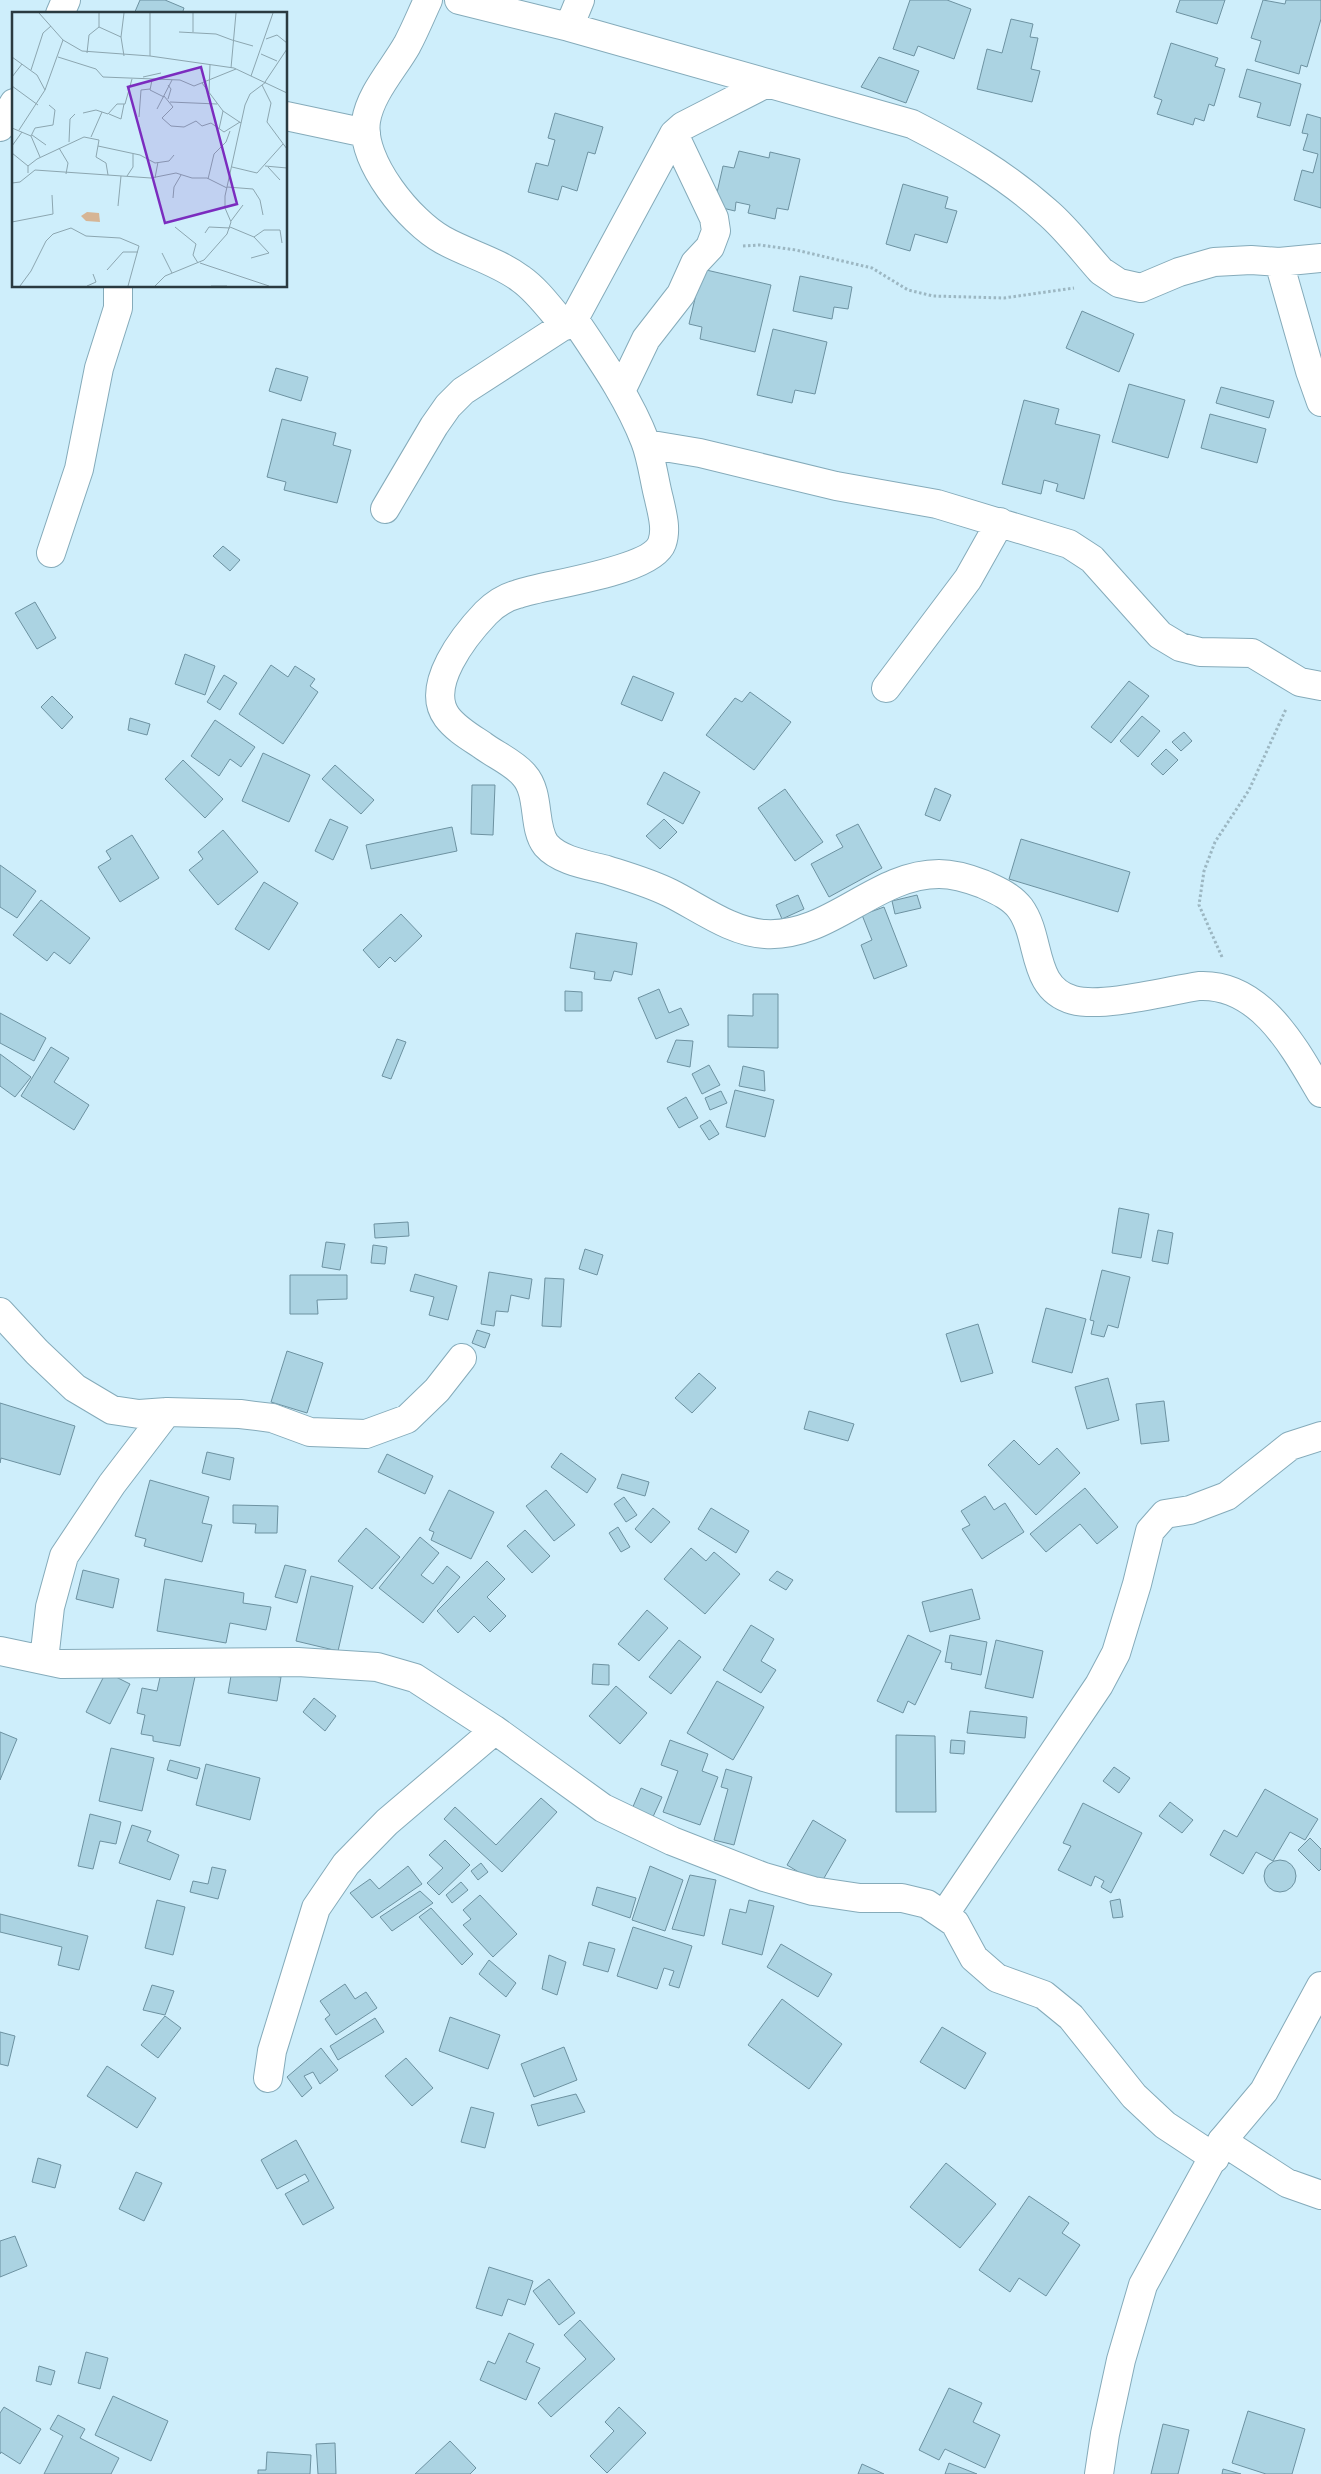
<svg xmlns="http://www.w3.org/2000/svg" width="1321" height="2474" viewBox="0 0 1321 2474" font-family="Bitter,serif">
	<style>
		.building { fill: #abd3e2; stroke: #6d92a1 }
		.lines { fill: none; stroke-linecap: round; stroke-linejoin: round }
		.street-casing { stroke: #85abba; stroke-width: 30 }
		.secondary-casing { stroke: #85abba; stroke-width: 30 }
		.path { stroke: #9cb7c2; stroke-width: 3; stroke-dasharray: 2.5 2.5; stroke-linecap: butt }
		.street { stroke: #fff; stroke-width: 28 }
		.secondary { stroke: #fff; stroke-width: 28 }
		.inset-road { fill: none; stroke: #8ca6b0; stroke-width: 1 }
		.view { fill: #7b2cbf; fill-opacity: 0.15; stroke: #7b2cbf; stroke-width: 2.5 }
		.inset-edge { fill: none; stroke: #2a3a40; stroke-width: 2.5 }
	</style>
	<rect width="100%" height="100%" fill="#ceeefb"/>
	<path class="building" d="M140 0H165L184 8 182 14H134Z
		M910 0H947L971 9 954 59 918 46 914 56 893 49Z
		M1180 0H1225L1217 24 1176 12Z
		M1263 0 1285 4 1286 0H1321V19L1307 67 1301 65 1299 74 1255 61 1261 41 1251 38Z
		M1011 19 1033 24 1030 37 1038 38 1031 69 1040 71 1032 102 977 89 987 49 1002 53Z
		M1171 43 1218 58 1215 66 1225 69 1214 106 1209 104 1204 121 1195 118 1193 125 1157 114 1162 100 1154 97Z
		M879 57 919 71 906 103 861 87Z
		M1247 69 1301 84 1290 126 1257 117 1261 103 1239 97Z
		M555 113 603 127 595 154 588 152 577 191 562 186 558 200 528 192 536 163 548 166 555 140 548 138Z
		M1307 114 1321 118V208L1294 200 1302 170 1313 173 1318 154 1303 150 1308 134 1302 133Z
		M739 151 769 158 770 152 800 159 788 210 777 208 775 219 748 213 750 205 736 202 735 211 714 206 723 166 734 168Z
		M903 184 948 197 945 208 957 211 947 243 915 234 910 251 886 244Z
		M702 269 771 285 755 352 700 339 702 327 689 324Z
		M800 276 852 287 848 309 834 307 832 319 793 311Z
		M1082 311 1134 334 1119 372 1066 348Z
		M773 329 827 342 815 394 795 390 792 403 757 395Z
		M276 368 308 377 301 401 269 391Z
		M1129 384 1185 400 1168 458 1112 442Z
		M1221 387 1274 401 1269 418 1216 403Z
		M1024 400 1059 409 1055 424 1100 435 1084 499 1056 491 1058 484 1044 480 1041 494 1002 484Z
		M1210 414 1266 429 1257 463 1201 448Z
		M282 419 336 433 333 445 351 450 337 503 284 490 286 482 267 477Z
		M223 546 240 560 230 571 213 556Z
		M35 602 56 638 37 649 15 613Z
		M185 654 215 666 205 695 175 684Z
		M271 665 288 677 295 666 315 679 310 686 318 692 283 744 239 714Z
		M224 675 237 683 220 710 207 702Z
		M633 676 674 693 662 721 621 704Z
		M1129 681 1149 696 1111 743 1091 727Z
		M750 692 791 722 754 770 706 735 735 698 742 702Z
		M52 696 73 717 62 729 41 707Z
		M1142 716 1160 731 1138 757 1120 741Z
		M130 718 150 724 147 735 128 730Z
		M215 720 255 747 241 767 230 759 219 776 191 756Z
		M1184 732 1192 741 1181 751 1172 742Z
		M1166 749 1178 760 1163 775 1151 764Z
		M263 753 310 775 289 822 242 801Z
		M183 760 223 799 205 818 165 779Z
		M335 765 374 800 361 814 322 779Z
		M664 772 700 792 683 824 647 804Z
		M472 785H495L493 835 471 834Z
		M935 788 951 795 940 821 925 815Z
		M785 789 823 842 795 861 758 808Z
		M330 819 348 827 333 860 315 851Z
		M664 819 677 832 660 849 646 836Z
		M858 824 882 868 829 897 811 864 843 847 836 835Z
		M452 827 457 851 371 869 366 845Z
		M223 830 258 872 218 905 189 870 203 859 198 852Z
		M132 835 159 878 120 902 98 867 111 859 106 851Z
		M1021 839 1130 872 1118 912 1009 879Z
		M0 865 36 891 17 918 0 907Z
		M264 882 298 903 269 950 235 929Z
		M798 895 804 909 782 919 776 905Z
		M917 895 921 908 895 914 892 901Z
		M41 900 90 938 70 964 54 952 47 961 13 935Z
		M884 907 907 966 874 979 861 945 872 940 862 915Z
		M401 914 422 936 395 962 390 957 379 968 363 950Z
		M576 933 637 943 632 975 614 971 611 981 594 979 595 972 570 968Z
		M659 989 669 1013 681 1008 689 1025 656 1039 638 998Z
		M565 991 582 992V1011H565Z
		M753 994H778V1048L728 1047V1015L753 1016Z
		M0 1013 46 1038 34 1061 0 1043Z
		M397 1039 406 1042 391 1079 382 1076Z
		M676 1040 693 1041 690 1067 667 1062Z
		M51 1047 69 1058 54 1082 89 1105 74 1130 21 1096Z
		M0 1054 31 1077 15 1097 0 1086Z
		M709 1065 720 1085 702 1094 692 1074Z
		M743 1066 764 1071 765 1091 739 1086Z
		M735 1090 774 1100 765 1137 726 1127Z
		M721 1091 727 1103 710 1110 705 1098Z
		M686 1097 698 1118 679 1128 667 1108Z
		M710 1120 719 1134 709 1140 700 1126Z
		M1119 1208 1149 1214 1141 1258 1112 1253Z
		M408 1222 409 1236 375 1238 374 1224Z
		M1158 1230 1173 1233 1168 1264 1152 1261Z
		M326 1242 345 1244 340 1270 322 1267Z
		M373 1245 387 1247 385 1264 371 1263Z
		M585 1249 603 1255 597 1275 579 1269Z
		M1102 1270 1130 1277 1118 1328 1108 1325 1104 1337 1091 1334 1094 1321 1090 1320Z
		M489 1272 532 1279 529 1299 511 1295 508 1312 496 1311 494 1326 481 1324Z
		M415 1274 457 1286 448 1320 429 1315 434 1297 410 1291Z
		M290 1275H347V1299L317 1300 318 1314H290Z
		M545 1278 564 1279 561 1327 542 1326Z
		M1046 1308 1086 1319 1072 1373 1032 1362Z
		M978 1324 993 1373 961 1382 946 1334Z
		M477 1330 490 1334 485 1348 472 1343Z
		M287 1351 323 1363 307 1413 271 1402Z
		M699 1373 716 1388 692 1413 675 1398Z
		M1108 1378 1119 1420 1087 1429 1075 1387Z
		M1164 1401 1169 1441 1141 1444 1136 1404Z
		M0 1403 75 1426 60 1475 1 1458 0 1463Z
		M809 1411 854 1424 848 1441 804 1429Z
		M1014 1440 1039 1465 1057 1448 1080 1473 1036 1515 988 1465Z
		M207 1452 234 1458 230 1480 202 1473Z
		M561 1453 596 1479 587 1493 551 1467Z
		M387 1454 433 1476 425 1494 378 1472Z
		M622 1474 649 1482 645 1496 617 1488Z
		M150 1480 209 1497 202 1523 212 1525 202 1562 144 1546 146 1539 135 1536Z
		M1085 1488 1118 1527 1097 1544 1080 1524 1046 1552 1030 1534Z
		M449 1490 494 1512 471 1559 431 1540 434 1532 429 1530Z
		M546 1490 575 1525 554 1541 526 1506Z
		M985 1496 994 1510 1005 1503 1024 1532 982 1559 962 1529 970 1525 961 1511Z
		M624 1497 637 1515 626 1522 614 1504Z
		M233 1505 278 1506 277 1533H255L256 1524 233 1523Z
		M653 1508 670 1522 651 1543 635 1529Z
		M711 1508 749 1531 736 1553 698 1529Z
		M618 1527 630 1547 621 1552 609 1533Z
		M366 1528 400 1557 372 1589 338 1561Z
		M525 1530 550 1556 532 1573 507 1546Z
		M420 1537 439 1553 421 1575 433 1584 447 1566 460 1577 423 1623 379 1588Z
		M691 1548 706 1561 714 1552 740 1574 705 1614 664 1579Z
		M487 1561 505 1579 487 1597 506 1616 490 1632 474 1616 458 1633 437 1611Z
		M285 1565 306 1570 297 1603 275 1597Z
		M83 1570 119 1579 113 1608 76 1599Z
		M777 1571 793 1580 786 1590 769 1580Z
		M311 1576 353 1586 338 1651 296 1641Z
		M165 1579 244 1593 243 1603 271 1607 266 1630 230 1623 226 1643 157 1631Z
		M972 1589 980 1619 930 1632 922 1602Z
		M647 1610 668 1628 639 1661 618 1644Z
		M751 1625 774 1639 761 1661 776 1670 761 1693 723 1670Z
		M908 1635 941 1651 915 1705 908 1701 903 1713 877 1701Z
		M950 1635 987 1642 981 1675 951 1669 952 1663 945 1662Z
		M679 1640 701 1657 671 1694 649 1677Z
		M996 1640 1043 1651 1033 1698 985 1688Z
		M163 1664 196 1672 180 1746 153 1741V1736L141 1734 145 1715 137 1713 142 1688 157 1691Z
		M593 1664 609 1665V1685L592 1684Z
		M232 1670 281 1677 277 1701 228 1693Z
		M106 1672 130 1684 110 1724 86 1712Z
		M717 1681 764 1707 733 1760 687 1733Z
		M616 1686 647 1713 620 1744 589 1716Z
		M314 1698 336 1716 325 1731 303 1712Z
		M970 1711 1027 1717 1025 1738 967 1733Z
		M0 1732 17 1739 0 1780Z
		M896 1735 935 1736 936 1812H896Z
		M670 1740 708 1754 702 1771 718 1777 700 1825 663 1812 678 1771 661 1765Z
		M951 1740 965 1741 964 1754 950 1753Z
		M111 1748 154 1758 142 1811 99 1801Z
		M170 1760 200 1768 197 1779 167 1770Z
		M206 1764 260 1778 250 1820 196 1805Z
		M1114 1767 1130 1778 1119 1793 1103 1781Z
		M726 1769 752 1777 734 1845 714 1840 728 1789 721 1787Z
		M641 1788 662 1797 652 1819 632 1809Z
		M1265 1789 1318 1819 1305 1840 1290 1832 1273 1861 1256 1852 1243 1874 1210 1855 1224 1830 1237 1837Z
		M541 1798 557 1812 502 1872 444 1819 455 1807 496 1845Z
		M1170 1802 1193 1820 1182 1833 1159 1816Z
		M1083 1803 1142 1833 1111 1893 1101 1887 1104 1881 1095 1876 1091 1886 1058 1870 1071 1846 1063 1843Z
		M90 1814 121 1822 116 1844 100 1841 93 1869 78 1866Z
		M813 1820 846 1840 820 1885 787 1865Z
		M132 1825 151 1831 147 1841 179 1855 170 1880 119 1863Z
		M1310 1838 1321 1849V1869L1319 1871 1298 1850Z
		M445 1840 470 1865 439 1895 427 1883 443 1868 429 1855Z
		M1264 1876a16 16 0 1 1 32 0a16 16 0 1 1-32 0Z
		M481 1863 488 1872 478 1880 471 1871Z
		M408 1866 422 1884 372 1918 350 1893 370 1879 379 1889Z
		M650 1866 683 1880 665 1931 632 1920Z
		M212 1867 226 1870 218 1899 190 1892 193 1881 208 1884Z
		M690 1875 716 1880 704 1936 672 1929Z
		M461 1882 468 1890 452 1903 446 1895Z
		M597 1887 636 1898 630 1918 592 1905Z
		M420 1891 433 1903 392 1931 380 1917Z
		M480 1895 517 1934 493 1957 463 1925 471 1919 463 1910Z
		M1120 1899 1123 1917 1113 1918 1110 1901Z
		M157 1900 185 1907 173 1955 145 1948Z
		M749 1900 774 1906 762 1955 722 1944 730 1909 746 1913Z
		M431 1908 473 1954 462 1965 419 1917Z
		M0 1914 88 1936 79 1970 58 1965 62 1947 0 1932Z
		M633 1927 692 1946 679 1988 669 1985 674 1971 664 1968 657 1989 617 1976Z
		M589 1942 615 1949 608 1972 583 1965Z
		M781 1944 832 1974 818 1997 767 1967Z
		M549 1955 566 1962 557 1995 542 1989Z
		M489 1960 516 1983 506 1997 479 1974Z
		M345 1984 355 1999 366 1992 377 2008 336 2035 325 2019 330 2015 320 2001Z
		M152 1985 174 1991 165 2015 143 2010Z
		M782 1999 842 2044 809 2089 748 2045Z
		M165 2016 181 2028 158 2058 141 2045Z
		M450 2017 500 2035 488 2069 439 2051Z
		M375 2018 384 2032 338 2060 330 2046Z
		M942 2027 986 2053 965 2089 920 2062Z
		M0 2032 15 2036 8 2066 0 2064Z
		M564 2047 577 2080 534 2097 521 2064Z
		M321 2048 338 2070 320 2084 313 2072 304 2076 312 2088 302 2097 287 2077Z
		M406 2058 433 2088 412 2106 385 2076Z
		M107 2066 156 2098 137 2128 87 2096Z
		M576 2094 585 2112 538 2126 531 2105Z
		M471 2107 494 2113 485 2148 461 2142Z
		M296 2140 334 2208 303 2225 285 2194 309 2181 305 2174 277 2189 261 2160Z
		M38 2158 61 2165 55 2188 32 2182Z
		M946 2163 996 2204 960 2248 910 2207Z
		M136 2172 162 2183 144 2221 119 2209Z
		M1029 2196 1069 2223 1062 2233 1080 2245 1046 2296 1019 2278 1010 2292 979 2270Z
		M15 2236 27 2266 0 2277V2241Z
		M489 2267 533 2281 525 2305 508 2299 502 2316 476 2308Z
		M549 2279 575 2313 559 2325 533 2291Z
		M580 2320 615 2359 551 2417 538 2403 586 2359 564 2335Z
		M509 2333 534 2344 526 2362 540 2368 526 2400 480 2380 488 2361 495 2364Z
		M86 2352 108 2358 100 2389 78 2383Z
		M39 2366 55 2371 51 2385 36 2381Z
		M949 2388 982 2403 973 2422 1000 2435 985 2468 945 2449 939 2460 919 2450Z
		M113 2396 168 2421 151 2461 95 2435Z
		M4 2407 41 2429 20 2464 1 2452 0 2454V2413Z
		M619 2407 646 2433 607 2473 590 2456 614 2431 605 2422Z
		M1248 2411 1305 2429 1292 2474H1266L1232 2463Z
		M58 2415 85 2429 80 2438 119 2458 111 2474H44L63 2436 50 2429Z
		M1163 2424 1189 2430 1178 2474H1151Z
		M450 2441 476 2468 470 2474H415Z
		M335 2443 336 2474H318L316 2444Z
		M267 2452 311 2455 310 2474H258V2470H266Z
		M949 2463 977 2474H945Z
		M862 2464 884 2474H858Z
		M1223 2469 1241 2474H1222Z"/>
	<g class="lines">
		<defs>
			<path id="street" d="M428 0C421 15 415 30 407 45 394 68 370 94 366 121 360 161 410 222 443 240 468 254 497 261 521 279 538 291 551 310 565 326
				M459 0 569 27 912 124C961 149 1006 175 1047 212 1067 229 1084 252 1101 271L1119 283 1141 288 1179 272 1214 262 1251 260 1279 262 1321 258
				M60 14 66 0
				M569 27 580 0
				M286 116 366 133
				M0 127 14 103
				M1279 262 1310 371 1321 402
				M574 319C600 358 628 397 645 441 652 459 654 480 659 499 662 513 667 529 662 543 652 572 546 584 518 594 506 597 495 604 486 613 465 635 424 686 447 717 456 729 470 737 482 745 495 755 513 762 524 775 541 794 532 827 546 845 560 861 588 865 607 870 629 877 650 883 670 893 700 908 731 932 765 934 830 938 875 874 939 874 953 874 970 879 983 884 996 890 1011 896 1020 908 1042 938 1030 988 1073 1000 1103 1008 1167 991 1199 986 1260 983 1294 1047 1321 1093
				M621 391 646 339 681 294 695 263 710 247 716 231 714 218 674 134
				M646 444 700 453 836 486 937 504 1069 544 1092 559 1160 635 1180 647 1200 652 1252 653 1300 682 1321 686
				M385 509 434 426 448 406 463 391 574 319 674 134 683 126 767 83
				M51 553 79 469 99 368 118 308V286
				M886 688 968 579 1000 522
				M0 1312 37 1352 75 1388 112 1410 139 1414 167 1412 240 1414 272 1418 310 1432 366 1434 407 1419 437 1390 462 1358
				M0 1651 62 1664 298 1662 377 1667 415 1678 495 1730 603 1808 672 1841 764 1877 813 1891 860 1898H902L927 1904 955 1923 974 1958 997 1978 1044 1995 1071 2017 1134 2096 1165 2125 1215 2158
				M44 1660 50 1607 64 1556 112 1484 167 1412
				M944 1915 1099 1685 1116 1653 1137 1584 1150 1531 1165 1514 1190 1510 1227 1496 1290 1446 1321 1436
				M268 2078 272 2051 316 1908 346 1864 387 1822 495 1730
				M1222 2141 1287 2183 1321 2195"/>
			<path id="secondary" d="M1099 2474 1105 2434 1121 2360 1143 2285 1222 2141 1264 2091 1321 1986"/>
		</defs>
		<use href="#street" class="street-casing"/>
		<use href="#secondary" class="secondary-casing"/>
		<path class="path" d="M743 246 760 245 796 250 872 268 908 290 933 296 1004 298 1074 288
			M1222 957 1199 905 1204 871 1215 842 1249 790 1286 709"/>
		<use href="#street" class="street"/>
		<use href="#secondary" class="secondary"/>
	</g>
	<g transform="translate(12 12)">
		<rect width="275" height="275" fill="#ceeefb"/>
		<path d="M75 200 87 201 88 210 74 209 69 204Z" fill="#d6b595"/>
		<path class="inset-road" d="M27 1 51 28 70 39 138 44M138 1V44L222 56 275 81M87 15 109 25M167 20 204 22 220 28M181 20V1M254 27 265 23 275 31M220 28 241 34M75 41 77 23 87 15V1M249 42 265 49M112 44 109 25 112 1M0 45 25 63 33 78M46 45 84 57 91 65 168 68 182 74 224 57M219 56 224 1M19 58 31 21 39 14M239 64 261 1M0 65 10 52M131 65 149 61M140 68 138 78 152 85M253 70 275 37M190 71 211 99 229 111M156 73 159 77 156 87M250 73 259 91 255 110 275 137M0 74 26 93M197 80 198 53M152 84 161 95 150 106 159 114 172 115 184 109 190 114 199 111 212 120 228 110M158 90 205 92M145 97 160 68M71 101 84 98 96 102 105 92H113L120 67M97 102 109 107 112 92M127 105 129 78 138 77M0 116 19 124 28 145M207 117 211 99M7 118 33 78 51 28M20 123 34 133M19 124 23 116 41 113 43 98 37 93M79 125 90 100M57 130 58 107 63 102M0 134 10 120M86 134 128 143 143 151 157 149 162 143M47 136 56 151 54 162M0 141 16 154M253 154 275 156M220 155 245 161 271 132M256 155 268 168M16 161V154L25 147 72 125 87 128 84 145 94 151 96 163M115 164 121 155V142M143 166 146 150M196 167 202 142 214 130 218 119M0 171 8 170 23 158 139 166 164 161 180 166H195L215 176M215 175 241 177 248 188 251 203M161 186 162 175 169 163M106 194 109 164M219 209 231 193M0 210 41 202 40 183M163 215 184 232 181 243 186 251M218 215 242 225 252 218H268L270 231M193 221 197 215 218 216M150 241 160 261M239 246 257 241 242 225M188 251 257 274M95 258 111 240H126M8 274 19 259 34 229 41 222 59 216 74 224 108 226 127 234 116 274M75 274 84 270 81 262M143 274 153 264 192 248 215 222 219 210 213 196V184L233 93 238 82 254 70M199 274H215"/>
		<path class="view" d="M189 55 225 192 153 211 116 75Z"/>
		<rect width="275" height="275" class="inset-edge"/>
	</g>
</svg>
